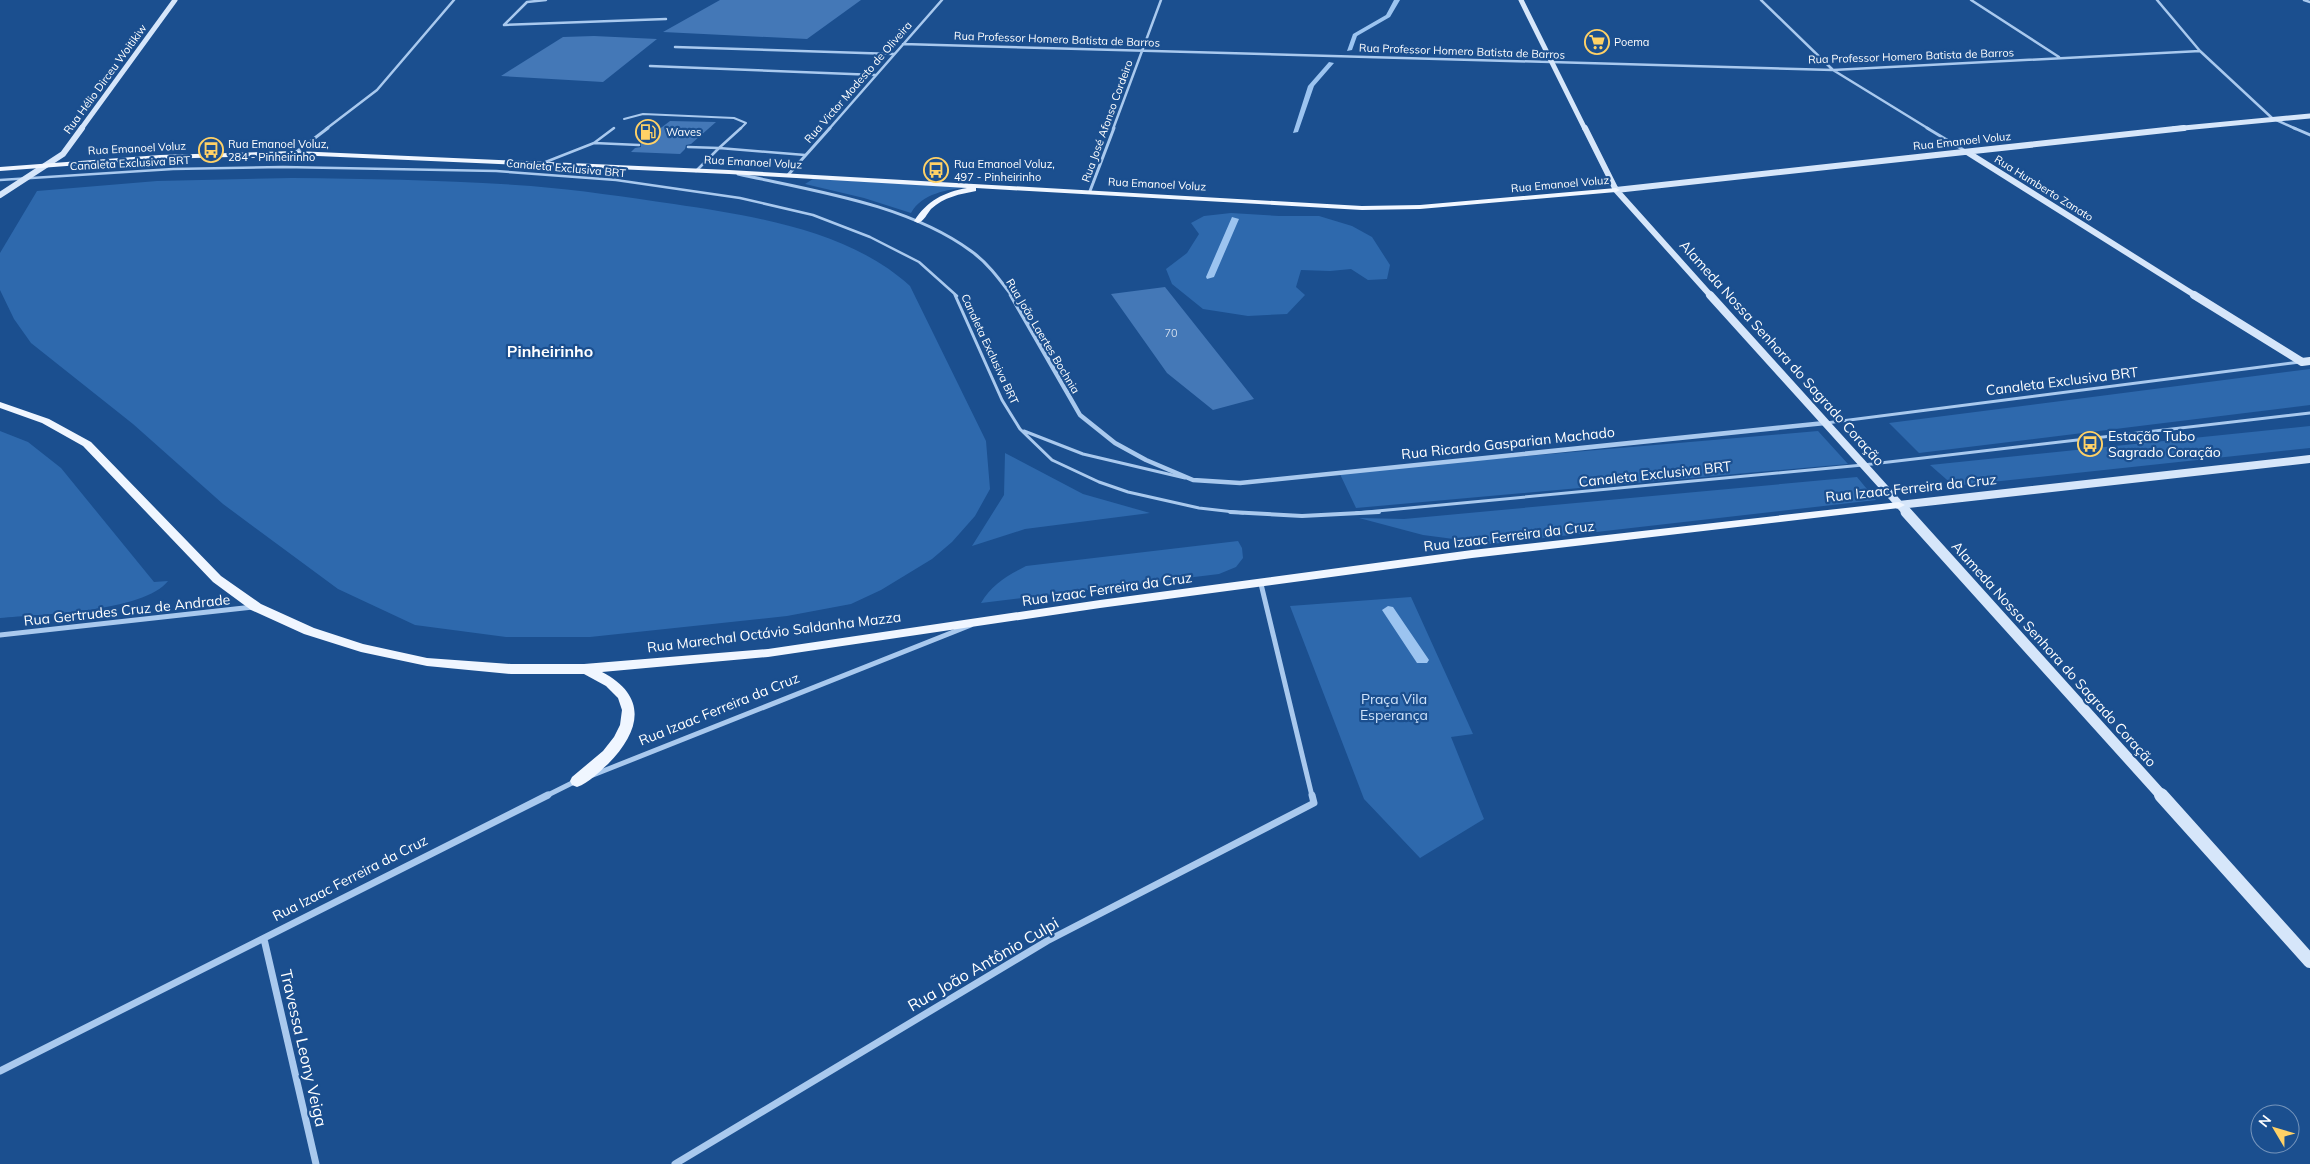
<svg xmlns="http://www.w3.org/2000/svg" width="2310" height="1164" viewBox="0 0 2310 1164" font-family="Mulish,sans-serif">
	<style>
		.green { fill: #2e69ad }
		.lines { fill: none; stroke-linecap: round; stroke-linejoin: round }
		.stream { fill: #9cc4f0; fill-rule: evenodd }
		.building { fill: #4478b7 }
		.lane-far3 { stroke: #a9c9ee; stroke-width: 2 }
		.lane-far2 { stroke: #a9c9ee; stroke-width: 2.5 }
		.lane-far1 { stroke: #a9c9ee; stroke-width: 3 }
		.lane { stroke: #a9c9ee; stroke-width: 4 }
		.street-far4 { stroke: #a9c9ee; stroke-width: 2.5 }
		.street-far3 { stroke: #a9c9ee; stroke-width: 3 }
		.street-far2 { stroke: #a9c9ee; stroke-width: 4.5 }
		.street-far1 { stroke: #a9c9ee; stroke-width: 5 }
		.street { stroke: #a9c9ee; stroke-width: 7 }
		.secondary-far4 { stroke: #d6e6fa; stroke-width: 5 }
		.secondary-far3 { stroke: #d6e6fa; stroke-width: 6 }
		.secondary-far2 { stroke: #d6e6fa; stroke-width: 8 }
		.secondary-far1 { stroke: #d6e6fa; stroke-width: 11 }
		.secondary { stroke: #d6e6fa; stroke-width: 14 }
		.primary { fill: #f0f6ff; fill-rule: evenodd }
		.labels { text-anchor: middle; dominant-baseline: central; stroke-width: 4.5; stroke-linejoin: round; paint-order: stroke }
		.far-street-label { font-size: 11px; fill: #fff; stroke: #1b4f8f }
		.far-poi-label { font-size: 11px; fill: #fff; stroke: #1b4f8f; text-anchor: start }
		.number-label { font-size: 11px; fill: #d0dded }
		.street-label { font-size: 14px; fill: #fff; stroke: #1b4f8f }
		.poi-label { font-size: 14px; fill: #fff; stroke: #1b4f8f; text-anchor: start }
		.park-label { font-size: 14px; fill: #cfe3fa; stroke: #1b4f8f }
		.far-district-label { font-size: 16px; font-weight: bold; fill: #fff; stroke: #1b4f8f }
		.near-street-label { font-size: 16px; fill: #fff; stroke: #1b4f8f }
	</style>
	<rect width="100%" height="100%" fill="#1b4f8f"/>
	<path class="green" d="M292 178C372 179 452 180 531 186 579 190 626 197 674 204 753 216 849 230 910 286L986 441 990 489 975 516 952 542 932 559 881 590 851 604 787 616 590 637H506L415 625 338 589 223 504 133 424 31 343 14 319 0 290V253L37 191 157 181Z
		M813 179 968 187C947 190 922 193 911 213L864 198 805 184Z
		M1231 213 1279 216H1319L1352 226 1372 237 1390 265 1387 279 1368 280 1351 269 1330 271 1301 270 1296 287 1305 295 1287 314 1248 316 1203 309 1172 284 1166 269 1187 253 1199 234 1191 223 1204 216Z
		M2310 369V405L1919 453 1889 423Z
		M2310 426V448L1954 486 1930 465Z
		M0 431 28 442 61 468 154 582 168 581C144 612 40 614 0 618Z
		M1818 431 1848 464 1356 508 1339 472Z
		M1005 453 1083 494 1150 513 1025 529 972 546 1004 495Z
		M1857 477 1876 500 1492 544 1423 535 1359 518 1404 519Z
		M1238 541 1242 548 1243 558 1236 567 1219 574 981 603C992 584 1007 576 1026 566Z
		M1411 597 1473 734 1451 737 1484 819 1420 858 1364 799 1290 606Z"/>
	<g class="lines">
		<path class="stream" d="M1394 0H1400L1390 17 1357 36 1352 50 1347 51 1353 34 1386 15Z
			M1329 62 1334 63 1314 86 1298 132 1293 133 1308 86Z
			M1232 217 1239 219 1214 277 1207 279 1206 277Z
			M1388 606 1393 607 1427 657 1429 660 1427 663H1417L1382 610Z"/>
	</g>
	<path class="building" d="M720 0H861L807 39 663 32Z
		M594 36 657 39 603 82 501 76 563 37Z
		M670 121 716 122 691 144 686 145 685 149 680 154 631 152 635 148 641 147V143Z
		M1165 287 1254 399 1213 410 1167 373 1111 294Z"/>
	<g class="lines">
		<path class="lane-far3" d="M624 119 643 114 734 118 746 123 740 129"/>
		<path class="lane-far2" d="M594 143 614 128
			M688 147 719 148 696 171
			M719 148 741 128
			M719 148 805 155
			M543 163 594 143 639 145
			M0 180 173 169 283 167 496 171 616 180 740 198 813 215 870 237 919 262 957 296"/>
		<path class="lane-far1" d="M955 295 1002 400 1020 429 1052 460 1099 482 1128 492 1199 508 1243 513
			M1826 423 2300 362
			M1024 431 1083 454 1185 478
			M1356 513 1863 465 2310 413"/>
		<path class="lane" d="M1230 512 1302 516 1379 512"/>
		<path class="street-far4" d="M546 0 527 2 504 25 666 19
			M1761 0 1833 70 1929 129
			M1971 0 2059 57
			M2157 0 2200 51 2272 118 2296 129
			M2304 0 2310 2
			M903 44 1833 70 2200 51
			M675 47 894 54
			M650 66 876 75
			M326 129 377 90 454 0
			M829 129 942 0
			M1113 129 1161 0"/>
		<path class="street-far3" d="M1927 128 1967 152
			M2294 128 2310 135
			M295 153 328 128
			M738 174C814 191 907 204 971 251 988 263 1000 280 1012 296
			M788 175 830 128
			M1090 191 1114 128"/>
		<path class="street-far2" d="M1011 295 1080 415 1115 443 1146 460 1193 480 1240 483 1825 423"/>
		<path class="street-far1" d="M1261 584 1312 796
			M0 635 253 607
			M593 775 971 625
			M546 796 576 781"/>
		<path class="street" d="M264 939 316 1164
			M0 1071 548 795
			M675 1164 1047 941 1314 803 1312 795"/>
		<path class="secondary-far4" d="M1521 0 1585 129
			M81 129 175 0
			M2173 129 2310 116"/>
		<path class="secondary-far3" d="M1585 128 1616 190 1711 296
			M1967 152 2196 296
			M1616 190 2184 128
			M0 195 63 154 82 128"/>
		<path class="secondary-far2" d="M1710 295 1907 513
			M2194 295 2302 362 2310 361
			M1899 505 2310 459"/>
		<path class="secondary-far1" d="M1906 512 2162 796"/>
		<path class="secondary" d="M2161 795 2310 961"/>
		<path class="primary" d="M295 151 729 170 1362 206 1420 205 1616 188 1620 190 1616 192 1420 209 1362 210 976 188V191C960 194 944 197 931 209 927 214 924 221 918 223L914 221C927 201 944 192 967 188L729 174 295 155 160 159 0 171V167L160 155Z
			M0 402 49 419 91 442 221 576 261 604 314 628 363 644 427 658 511 664H584L768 649 1100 600 1472 550 1899 502 1905 505 1899 508 1472 558 1100 608 768 657 602 672C648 696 641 731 608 764 599 772 589 783 577 787L572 785 570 781 572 777 603 751 614 737 620 725 622 710 618 698 606 686 584 674H511L427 666 361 652 304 634 251 610 213 582 83 446 42 423 0 408Z"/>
	</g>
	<defs>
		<symbol id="supermarket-ring" viewBox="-11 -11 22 22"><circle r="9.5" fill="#1b4f8f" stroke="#ffd166" stroke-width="1.5"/><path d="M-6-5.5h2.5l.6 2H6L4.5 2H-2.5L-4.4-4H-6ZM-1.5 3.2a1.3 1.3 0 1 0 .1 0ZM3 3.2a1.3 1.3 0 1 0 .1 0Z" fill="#ffd166"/></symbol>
		<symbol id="fuel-ring" viewBox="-11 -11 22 22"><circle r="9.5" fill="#1b4f8f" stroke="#ffd166" stroke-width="1.5"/><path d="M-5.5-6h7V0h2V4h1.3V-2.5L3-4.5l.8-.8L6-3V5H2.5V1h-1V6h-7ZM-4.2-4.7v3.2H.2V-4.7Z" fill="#ffd166"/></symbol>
		<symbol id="bus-ring" viewBox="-11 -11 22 22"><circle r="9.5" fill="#1b4f8f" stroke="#ffd166" stroke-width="1.5"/><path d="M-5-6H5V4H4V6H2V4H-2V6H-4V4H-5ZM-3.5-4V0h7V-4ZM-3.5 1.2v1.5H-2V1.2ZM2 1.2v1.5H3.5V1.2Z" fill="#ffd166"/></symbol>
	</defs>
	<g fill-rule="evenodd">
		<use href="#supermarket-ring" x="1583" y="28" width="28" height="28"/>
		<use href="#fuel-ring" x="634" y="118" width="28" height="28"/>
		<use href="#bus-ring" x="197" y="136" width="28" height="28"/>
		<use href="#bus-ring" x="922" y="156" width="28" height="28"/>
		<use href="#bus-ring" x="2076" y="430" width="28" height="28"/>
	</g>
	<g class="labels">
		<g class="far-street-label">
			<text transform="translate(1057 39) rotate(2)">Rua Professor Homero Batista de Barros</text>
			<text transform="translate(1462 51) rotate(2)">Rua Professor Homero Batista de Barros</text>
			<text transform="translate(1911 56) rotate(-2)">Rua Professor Homero Batista de Barros</text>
			<text transform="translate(105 79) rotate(-54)">Rua Hélio Dirceu Woitikiw</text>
			<text transform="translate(858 82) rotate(-49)">Rua Victor Modesto de Oliveira</text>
			<text transform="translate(1107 121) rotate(-70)">Rua José Afonso Cordeiro</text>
			<text transform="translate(1962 141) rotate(-6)">Rua Emanoel Voluz</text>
			<text transform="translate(137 148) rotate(-3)">Rua Emanoel Voluz</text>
			<text transform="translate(753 162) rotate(3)">Rua Emanoel Voluz</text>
			<text transform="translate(130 163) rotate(-3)">Canaleta Exclusiva BRT</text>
			<text transform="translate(566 168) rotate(5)">Canaleta Exclusiva BRT</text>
			<text transform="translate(1157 184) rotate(3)">Rua Emanoel Voluz</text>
			<text transform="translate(1560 184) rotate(-5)">Rua Emanoel Voluz</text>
			<text transform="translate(2044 188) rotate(32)">Rua Humberto Zanato</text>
			<text transform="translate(1043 336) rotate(59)">Rua João Laertes Bochnia</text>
			<text transform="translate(990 349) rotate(65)">Canaleta Exclusiva BRT</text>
		</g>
		<g class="far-poi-label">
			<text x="1614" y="42">Poema</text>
			<text x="666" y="132">Waves</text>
			<text x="228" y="144">Rua Emanoel Voluz,<tspan x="228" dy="13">284 - Pinheirinho</tspan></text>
			<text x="954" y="164">Rua Emanoel Voluz,<tspan x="954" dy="13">497 - Pinheirinho</tspan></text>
		</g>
		<g class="number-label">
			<text x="1171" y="333">70</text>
		</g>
		<g class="street-label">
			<text transform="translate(1782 353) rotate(48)">Alameda Nossa Senhora do Sagrado Coração</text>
			<text transform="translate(2062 381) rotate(-7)">Canaleta Exclusiva BRT</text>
			<text transform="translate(1508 443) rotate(-6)">Rua Ricardo Gasparian Machado</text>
			<text transform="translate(1655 474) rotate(-6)">Canaleta Exclusiva BRT</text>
			<text transform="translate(1911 488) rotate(-6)">Rua Izaac Ferreira da Cruz</text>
			<text transform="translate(1509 536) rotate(-7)">Rua Izaac Ferreira da Cruz</text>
			<text transform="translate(1107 589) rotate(-8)">Rua Izaac Ferreira da Cruz</text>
			<text transform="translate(127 610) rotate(-6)">Rua Gertrudes Cruz de Andrade</text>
			<text transform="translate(774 632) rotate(-7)">Rua Marechal Octávio Saldanha Mazza</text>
			<text transform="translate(2054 654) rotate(48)">Alameda Nossa Senhora do Sagrado Coração</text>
			<text transform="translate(719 709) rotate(-22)">Rua Izaac Ferreira da Cruz</text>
			<text transform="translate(350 878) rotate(-27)">Rua Izaac Ferreira da Cruz</text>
		</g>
		<g class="poi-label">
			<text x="2108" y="436">Estação Tubo<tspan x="2108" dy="16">Sagrado Coração</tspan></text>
		</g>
		<g class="park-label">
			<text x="1394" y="699">Praça Vila<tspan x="1394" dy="16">Esperança</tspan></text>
		</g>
		<g class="far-district-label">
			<text x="550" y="351">Pinheirinho</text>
		</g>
		<g class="near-street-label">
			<text transform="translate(983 964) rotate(-30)">Rua João Antônio Culpi</text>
			<text transform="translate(304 1048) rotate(77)">Travessa Leony Veiga</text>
		</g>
	</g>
	<g transform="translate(2275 1129) rotate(308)"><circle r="24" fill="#1b4f8f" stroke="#7695bc"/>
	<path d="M0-4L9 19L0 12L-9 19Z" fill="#ffd166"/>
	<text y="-8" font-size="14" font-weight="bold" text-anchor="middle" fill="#ffffff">N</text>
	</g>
</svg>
